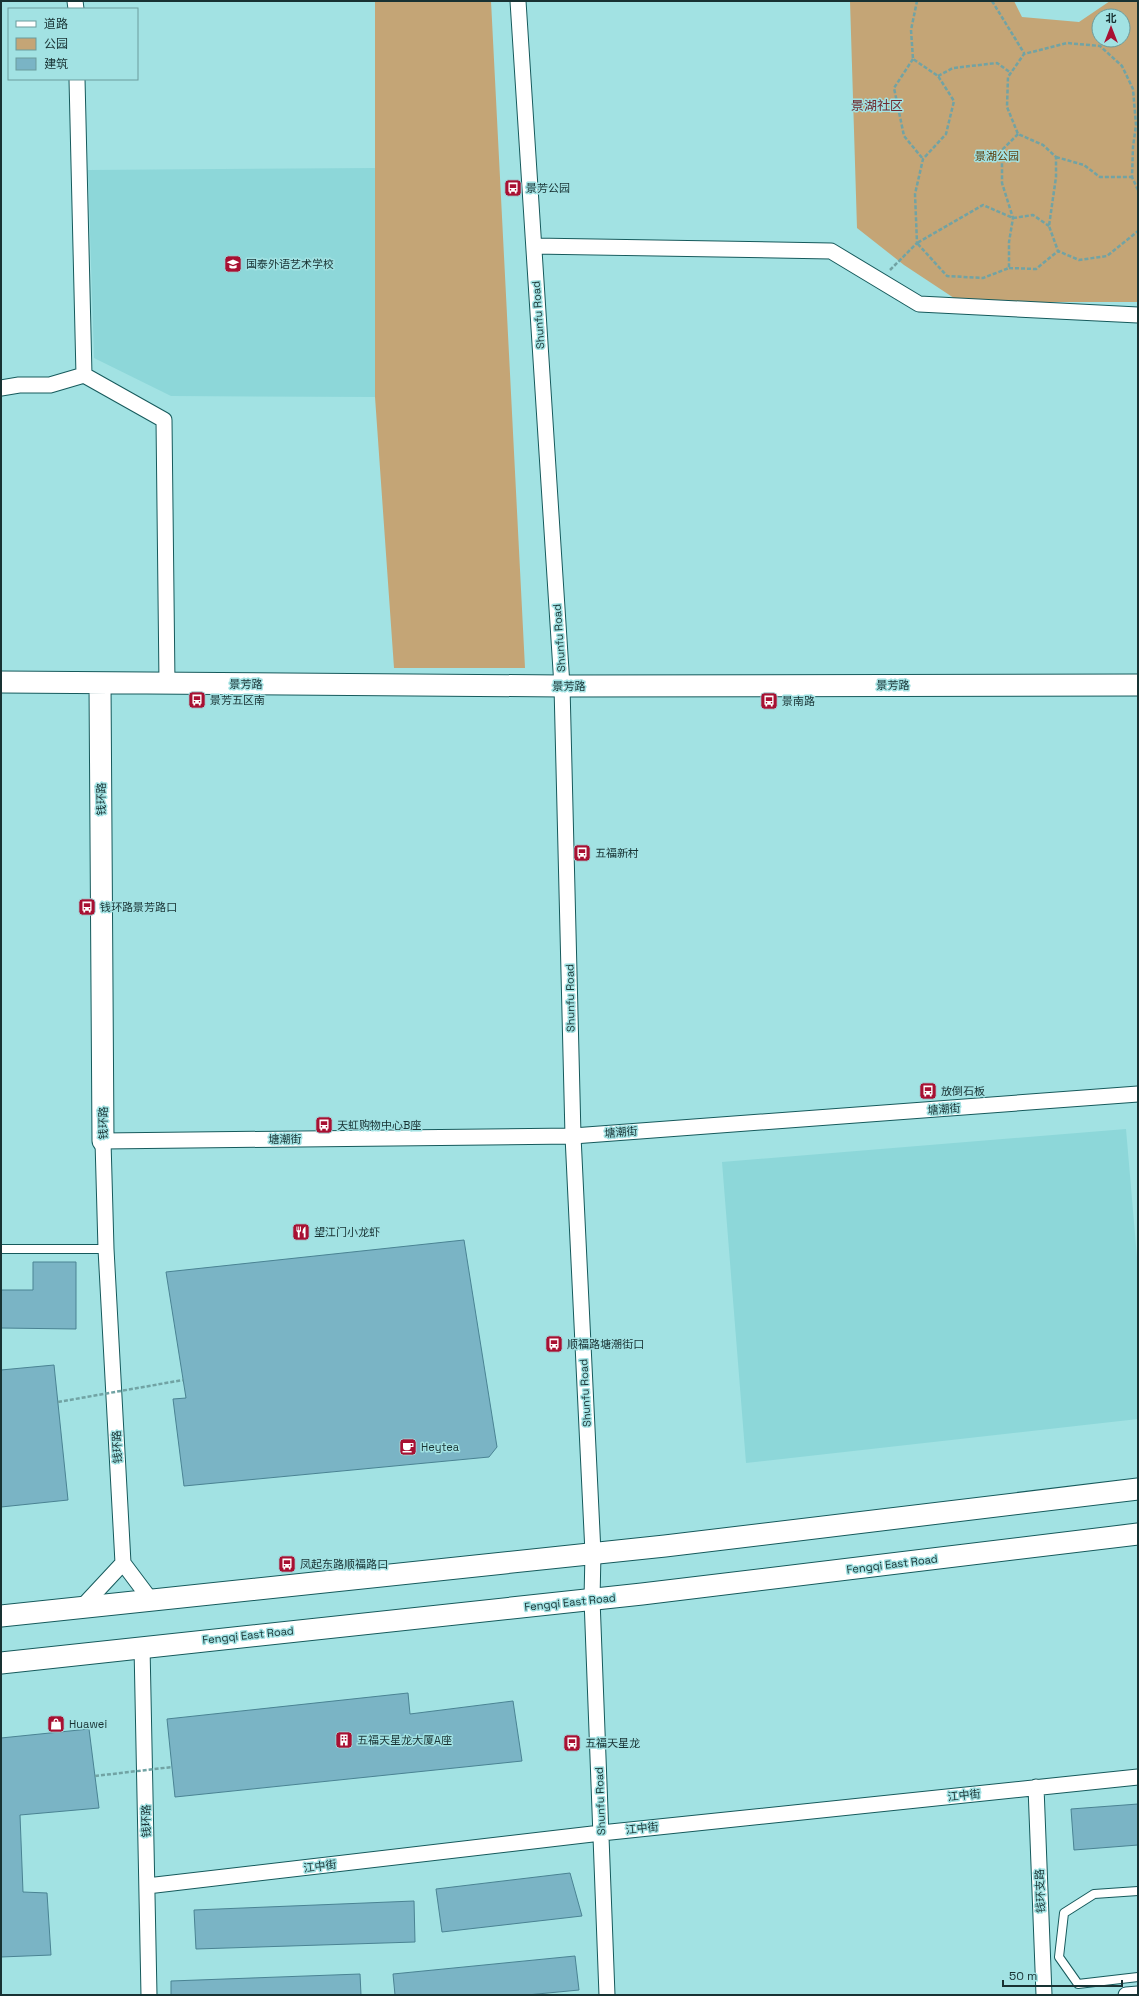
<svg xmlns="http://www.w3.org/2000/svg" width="1139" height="1996" viewBox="0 0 1139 1996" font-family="'Space Grotesk','Noto Sans SC',sans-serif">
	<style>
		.built { fill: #8dd7d9 }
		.green { fill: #c4a576; fill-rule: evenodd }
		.building { fill: #7ab4c5; stroke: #4a8393 }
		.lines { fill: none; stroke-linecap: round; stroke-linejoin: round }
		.lane-casing { stroke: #165a5c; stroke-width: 10 }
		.street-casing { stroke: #165a5c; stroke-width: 17 }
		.secondary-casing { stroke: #165a5c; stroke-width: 23 }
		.path { stroke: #71a3a4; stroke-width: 2.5; stroke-dasharray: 4 2; stroke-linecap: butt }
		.lane { stroke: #fff; stroke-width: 8 }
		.street { stroke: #fff; stroke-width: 15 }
		.secondary { stroke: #fff; stroke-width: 21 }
		.path-bridge { stroke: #71a3a4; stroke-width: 2.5; stroke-dasharray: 4 2; stroke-linecap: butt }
		.labels { text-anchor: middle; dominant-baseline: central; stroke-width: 3; stroke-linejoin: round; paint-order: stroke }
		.park-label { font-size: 11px; fill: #5d410f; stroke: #a2e2e3 }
		.poi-label { font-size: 11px; fill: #183233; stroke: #a2e2e3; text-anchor: start }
		.street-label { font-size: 11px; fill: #183233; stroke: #a2e2e3 }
		.quarter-label { font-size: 13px; fill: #6f292f; stroke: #a2e2e3 }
	</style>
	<rect width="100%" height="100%" fill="#a2e2e3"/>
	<path class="built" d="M375 168V397L171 396 94 358 88 170Z
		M1126 1129 1138 1269V1419L746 1463 722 1162Z"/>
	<path class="green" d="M375 1H491L525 668H394L375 397Z
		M850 1H1014L1022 17 1079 22 1110 1H1138V302H960L904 265 857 228ZM1099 16H1123V40H1099Z"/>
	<path class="building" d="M464 1240 497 1447 489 1457 184 1486 173 1399 186 1398 166 1272Z
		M33 1262H76V1329L1 1328V1290H33Z
		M54 1365 68 1500 1 1507V1370Z
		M408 1693 410 1714 513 1701 522 1761 175 1797 167 1719Z
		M89 1729 99 1808 20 1815 23 1892 47 1893 51 1955 1 1957V1738Z
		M1138 1804V1845L1074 1850 1071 1809Z
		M570 1873 582 1916 442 1932 436 1889Z
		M414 1901 415 1942 196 1949 194 1910Z
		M575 1956 579 1990 527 1995H395L393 1974Z
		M360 1974 361 1995H171V1981Z"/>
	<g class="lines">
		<defs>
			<path id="lane" d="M1 1249H106
				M1138 1891 1094 1894 1064 1913 1059 1957 1078 1984 1138 1977"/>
			<path id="street" d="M75 1 76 9
				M518 1 562 686 573 1136 593 1553 592 1599 607 1995
				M77 79 84 375
				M534 246 831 251 919 304 1138 315
				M1 388 19 385H50L84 375 164 420 167 683
				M150 1599 123 1563 106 1249 103 1141 573 1136 1138 1094
				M82 1607 123 1563
				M142 1646 149 1995
				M1036 1787 1044 1995
				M147 1886 601 1833 1138 1777
				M1126 1995 1138 1994"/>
			<path id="secondary" d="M1 682 562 686 1138 685
				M100 683 103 1141
				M1 1616 665 1546 1138 1489
				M1 1663 642 1594 1138 1534"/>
		</defs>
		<use href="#lane" class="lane-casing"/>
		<use href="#street" class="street-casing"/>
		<use href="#secondary" class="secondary-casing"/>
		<path class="path" d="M992 1 1024 53
			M913 59 894 88 904 136 923 159
			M938 76 953 68 997 63 1011 73
			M1018 134 1002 150V183L1013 218 1009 242V268L983 278 947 276 917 243 983 205 1013 218 1033 215 1049 226
			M1056 157 1084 165 1100 177H1132
			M1138 190 1132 177 1133 147 1136 125 1133 89 1122 66 1100 46 1067 43 1024 54 1008 77 1007 107 1018 134 1043 145 1056 157V177L1049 226 1058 251 1079 260 1107 256 1138 231
			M1009 268 1036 269 1058 251
			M890 270 917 243 915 194 923 159 946 134 954 101 938 76 913 59 911 30 917 1"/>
		<use href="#lane" class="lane"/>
		<use href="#street" class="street"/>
		<use href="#secondary" class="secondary"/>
		<path class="path-bridge" d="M58 1402 183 1380
			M95 1776 172 1767"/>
	</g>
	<defs>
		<symbol id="bus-square" viewBox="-11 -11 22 22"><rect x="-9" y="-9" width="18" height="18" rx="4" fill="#a81032" stroke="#a2e2e3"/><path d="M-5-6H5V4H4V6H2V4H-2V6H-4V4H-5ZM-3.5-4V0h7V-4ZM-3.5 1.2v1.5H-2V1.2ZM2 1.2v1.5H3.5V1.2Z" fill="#fff"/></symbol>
		<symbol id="school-square" viewBox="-11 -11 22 22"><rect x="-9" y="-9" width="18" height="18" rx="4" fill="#a81032" stroke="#a2e2e3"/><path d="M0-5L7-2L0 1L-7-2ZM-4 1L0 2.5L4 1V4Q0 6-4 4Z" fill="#fff"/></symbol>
		<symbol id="restaurant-square" viewBox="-11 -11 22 22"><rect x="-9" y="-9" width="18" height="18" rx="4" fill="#a81032" stroke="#a2e2e3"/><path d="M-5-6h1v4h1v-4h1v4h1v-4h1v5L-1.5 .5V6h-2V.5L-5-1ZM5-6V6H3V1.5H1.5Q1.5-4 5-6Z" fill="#fff"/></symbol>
		<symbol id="cafe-square" viewBox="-11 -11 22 22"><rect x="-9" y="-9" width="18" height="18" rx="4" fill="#a81032" stroke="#a2e2e3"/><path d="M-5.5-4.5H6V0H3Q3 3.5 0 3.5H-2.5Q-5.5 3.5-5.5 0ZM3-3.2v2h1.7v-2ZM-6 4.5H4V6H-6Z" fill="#fff"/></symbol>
		<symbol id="shop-square" viewBox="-11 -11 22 22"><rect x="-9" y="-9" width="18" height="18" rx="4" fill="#a81032" stroke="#a2e2e3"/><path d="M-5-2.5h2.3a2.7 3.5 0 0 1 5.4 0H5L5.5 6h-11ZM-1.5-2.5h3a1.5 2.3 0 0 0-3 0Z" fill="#fff"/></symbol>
		<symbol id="building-square" viewBox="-11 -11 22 22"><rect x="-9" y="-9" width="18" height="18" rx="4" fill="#a81032" stroke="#a2e2e3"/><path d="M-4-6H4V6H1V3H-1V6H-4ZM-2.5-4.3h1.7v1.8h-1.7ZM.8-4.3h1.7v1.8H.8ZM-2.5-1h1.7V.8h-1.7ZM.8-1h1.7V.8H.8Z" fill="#fff"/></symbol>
	</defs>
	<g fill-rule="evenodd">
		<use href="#bus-square" x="503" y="178" width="20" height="20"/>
		<use href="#school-square" x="223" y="254" width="20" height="20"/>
		<use href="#bus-square" x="187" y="690" width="20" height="20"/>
		<use href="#bus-square" x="759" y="691" width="20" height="20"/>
		<use href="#bus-square" x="572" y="843" width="20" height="20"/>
		<use href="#bus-square" x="77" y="897" width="20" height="20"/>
		<use href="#bus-square" x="918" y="1081" width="20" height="20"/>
		<use href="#bus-square" x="314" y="1115" width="20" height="20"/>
		<use href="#restaurant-square" x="291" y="1222" width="20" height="20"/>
		<use href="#bus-square" x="544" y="1334" width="20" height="20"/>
		<use href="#cafe-square" x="398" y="1437" width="20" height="20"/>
		<use href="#bus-square" x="277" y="1554" width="20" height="20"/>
		<use href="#shop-square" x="46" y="1714" width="20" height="20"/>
		<use href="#building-square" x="334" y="1730" width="20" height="20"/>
		<use href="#bus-square" x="562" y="1733" width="20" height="20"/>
	</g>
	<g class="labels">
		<g class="park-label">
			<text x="997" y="156">景湖公园</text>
		</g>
		<g class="poi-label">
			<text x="526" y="188">景芳公园</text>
			<text x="246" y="264">国泰外语艺术学校</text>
			<text x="210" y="700">景芳五区南</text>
			<text x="782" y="701">景南路</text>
			<text x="595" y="853">五福新村</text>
			<text x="100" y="907">钱环路景芳路口</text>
			<text x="941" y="1091">放倒石板</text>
			<text x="337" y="1125">天虹购物中心B座</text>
			<text x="314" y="1232">望江门小龙虾</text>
			<text x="567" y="1344">顺福路塘潮街口</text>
			<text x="421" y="1447">Heytea</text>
			<text x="300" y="1564">凤起东路顺福路口</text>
			<text x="69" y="1724">Huawei</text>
			<text x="357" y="1740">五福天星龙大厦A座</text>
			<text x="585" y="1743">五福天星龙</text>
		</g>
		<g class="street-label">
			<text transform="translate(538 315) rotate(-94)">Shunfu Road</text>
			<text transform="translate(559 638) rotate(-94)">Shunfu Road</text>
			<text x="246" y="684">景芳路</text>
			<text x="893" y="685">景芳路</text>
			<text x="569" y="686">景芳路</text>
			<text transform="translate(101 799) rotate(-90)">钱环路</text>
			<text transform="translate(570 998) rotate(-91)">Shunfu Road</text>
			<text transform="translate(944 1109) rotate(-4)">塘潮街</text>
			<text transform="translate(103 1123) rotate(-90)">钱环路</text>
			<text transform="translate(621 1132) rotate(-4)">塘潮街</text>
			<text transform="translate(285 1139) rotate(-1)">塘潮街</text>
			<text transform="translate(585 1393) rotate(-93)">Shunfu Road</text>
			<text transform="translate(117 1447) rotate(-93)">钱环路</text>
			<text transform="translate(892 1564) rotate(-7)">Fengqi East Road</text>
			<text transform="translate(570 1602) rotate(-6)">Fengqi East Road</text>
			<text transform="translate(248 1635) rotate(-6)">Fengqi East Road</text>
			<text transform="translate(964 1795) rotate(-6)">江中街</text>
			<text transform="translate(600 1801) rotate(-92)">Shunfu Road</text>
			<text transform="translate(146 1821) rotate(-91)">钱环路</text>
			<text transform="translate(642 1828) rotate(-6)">江中街</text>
			<text transform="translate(320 1866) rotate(-7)">江中街</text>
			<text transform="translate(1040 1891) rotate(-92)">钱环支路</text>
		</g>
		<g class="quarter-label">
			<text x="877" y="105">景湖社区</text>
		</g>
	</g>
	<rect width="1139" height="1996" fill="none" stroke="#183233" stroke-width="4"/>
	<rect x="8" y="8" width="130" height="72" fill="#a2e2e3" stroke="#6b9c9d"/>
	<rect x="16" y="21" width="20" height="6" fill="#ffffff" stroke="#6b9c9d"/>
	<text x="44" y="28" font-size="12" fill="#183233">道路</text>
	<rect x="16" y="38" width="20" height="12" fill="#c4a576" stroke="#6b9c9d"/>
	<text x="44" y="48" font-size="12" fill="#183233">公园</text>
	<rect x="16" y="58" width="20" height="12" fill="#7ab4c5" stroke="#6b9c9d"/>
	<text x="44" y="68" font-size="12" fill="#183233">建筑</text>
	<g transform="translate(1111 28)"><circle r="19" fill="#a2e2e3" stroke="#6b9c9d"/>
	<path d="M0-3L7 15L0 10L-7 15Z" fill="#a81032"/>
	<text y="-6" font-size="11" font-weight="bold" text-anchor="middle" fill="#183233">北</text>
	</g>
	<path d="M1003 1980v6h119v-6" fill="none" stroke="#183233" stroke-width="2"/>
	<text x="1009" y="1980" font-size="12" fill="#183233" stroke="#a2e2e3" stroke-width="3" paint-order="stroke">50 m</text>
</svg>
